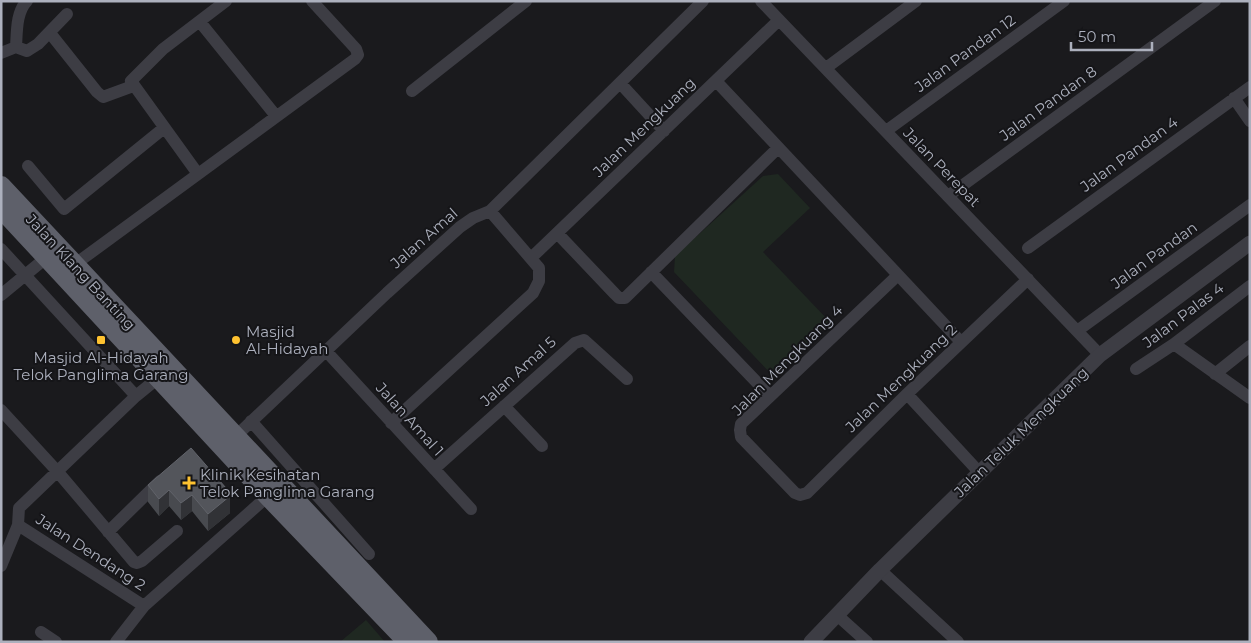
<svg xmlns="http://www.w3.org/2000/svg" width="1251" height="643" viewBox="0 0 1251 643" font-family="Montserrat,sans-serif">
	<style>
		.green { fill: #1f2821 }
		.lines { fill: none; stroke-linecap: round; stroke-linejoin: round }
		.minor { stroke: #3d3d44; stroke-width: 12 }
		.tertiary { stroke: #3d3d44; stroke-width: 15 }
		.trunk { stroke: #5e606a; stroke-width: 20 }
		.wall { fill: #484a4f }
		.shaded-wall { fill: #313236 }
		.building { fill: #53555b; stroke: #61636a }
		.poi-dot { fill: #fec230; stroke: #151518; stroke-width: 2 }
		.labels { text-anchor: middle; dominant-baseline: central; stroke-width: 4; stroke-linejoin: round; paint-order: stroke }
		.street-label { font-size: 15px; fill: #acb0bd; stroke: #151518 }
		.poi-label { font-size: 15px; fill: #acb0bd; stroke: #151518; text-anchor: start }
	</style>
	<rect width="100%" height="100%" fill="#1a1a1d"/>
	<path class="green" d="M778 174 810 208 763 252 830 322 773 376 674 272 675 256 763 176Z
		M366 620 385 642H340Z"/>
	<g class="lines">
		<path class="minor" d="M761 1 1100 355
			M200 22 276 116
			M50 33 97 92 103 97 133 86
			M16 47C17 32 16 12 27 1
			M1 53 16 47 27 51 38 44 67 14
			M826 68 916 1
			M716 81 961 342
			M620 83 664 131
			M412 91 526 1
			M1234 98 1250 121
			M886 131 1064 1
			M28 166 64 209 164 128
			M198 174 131 81 163 49 226 1
			M948 196 1215 1
			M557 233 615 294 619 298H625L778 148
			M1028 248 1250 87
			M1 249 136 396
			M531 258 779 20
			M74 265 355 59 358 55 356 49 312 1
			M651 272 770 396
			M898 275 741 424 740 430 741 437 795 493 800 495 807 493 907 394 1028 279
			M1 295 47 257
			M1077 331 1250 205
			M1174 344 1250 398
			M326 351 471 509
			M1136 369 1174 344 1250 286
			M1215 374 1250 346
			M907 394 979 472
			M504 406 542 446
			M1 410 57 471 134 562 137 563 142 561 177 531
			M251 421 369 554
			M391 423 533 293 539 281V268L490 211
			M235 437 387 293 460 227 473 218 490 211 703 1
			M434 469 575 343 584 340 627 379
			M108 532 160 481
			M1 566 18 525
			M880 570 958 642
			M144 606 18 525 19 508 136 396 158 378
			M837 615 867 642
			M41 632 56 642
			M116 642 144 606 268 496"/>
		<path class="tertiary" d="M811 642 880 570 1100 355 1250 243"/>
		<path class="trunk" d="M1 186 428 642
			M1 208 268 496 408 642"/>
	</g>
	<path class="wall" d="M148 485 226 493 230 513 208 531 192 511 181 520 169 506 159 516 148 502Z"/>
	<path class="shaded-wall" d="M226 488V499L230 496V513L208 531V514L224 490Z
		M169 490V506L159 516V499Z
		M192 495V511L181 520V503Z"/>
	<path class="building" d="M191 448 226 488 224 490 230 496 208 514 192 495 181 503 169 490 159 499 148 485Z"/>
	<g class="poi-dot">
		<rect x="96" y="335" width="10" height="10" rx="2.5"/>
		<circle cx="236" cy="340" r="5"/>
		<path d="M186.5 475.5h5v5h5v5h-5v5h-5v-5h-5v-5h5z"/>
	</g>
	<g class="labels">
		<g class="street-label">
			<text transform="translate(965 53) rotate(-36)">Jalan Pandan 12</text>
			<text transform="translate(1048 103) rotate(-36)">Jalan Pandan 8</text>
			<text transform="translate(644 127) rotate(-44)">Jalan Mengkuang</text>
			<text transform="translate(1129 154) rotate(-36)">Jalan Pandan 4</text>
			<text transform="translate(942 167) rotate(46)">Jalan Perepat</text>
			<text transform="translate(424 238) rotate(-41)">Jalan Amal</text>
			<text transform="translate(1154 255) rotate(-36)">Jalan Pandan</text>
			<text transform="translate(81 272) rotate(47)">Jalan Klang Banting</text>
			<text transform="translate(1183 315) rotate(-37)">Jalan Palas 4</text>
			<text transform="translate(787 360) rotate(-45)">Jalan Mengkuang 4</text>
			<text transform="translate(518 371) rotate(-42)">Jalan Amal 5</text>
			<text transform="translate(901 378) rotate(-44)">Jalan Mengkuang 2</text>
			<text transform="translate(410 419) rotate(48)">Jalan Amal 1</text>
			<text transform="translate(1021 432) rotate(-44)">Jalan Teluk Mengkuang</text>
			<text transform="translate(91 552) rotate(33)">Jalan Dendang 2</text>
		</g>
		<g class="poi-label">
			<text x="246" y="331">Masjid<tspan x="246" dy="17">Al-Hidayah</tspan></text>
			<text x="101" y="357" text-anchor="middle">Masjid Al-Hidayah<tspan x="101" dy="17">Telok Panglima Garang</tspan></text>
			<text x="200" y="474">Klinik Kesihatan<tspan x="200" dy="17">Telok Panglima Garang</tspan></text>
		</g>
	</g>
	<rect width="1251" height="643" fill="none" stroke="#acb0bd" stroke-width="5"/>
	<path d="M1071 42v8h81v-8" fill="none" stroke="#acb0bd" stroke-width="2.5"/>
	<text x="1078" y="42" font-size="15" fill="#acb0bd" stroke="#151518" stroke-width="4" paint-order="stroke">50 m</text>
</svg>
